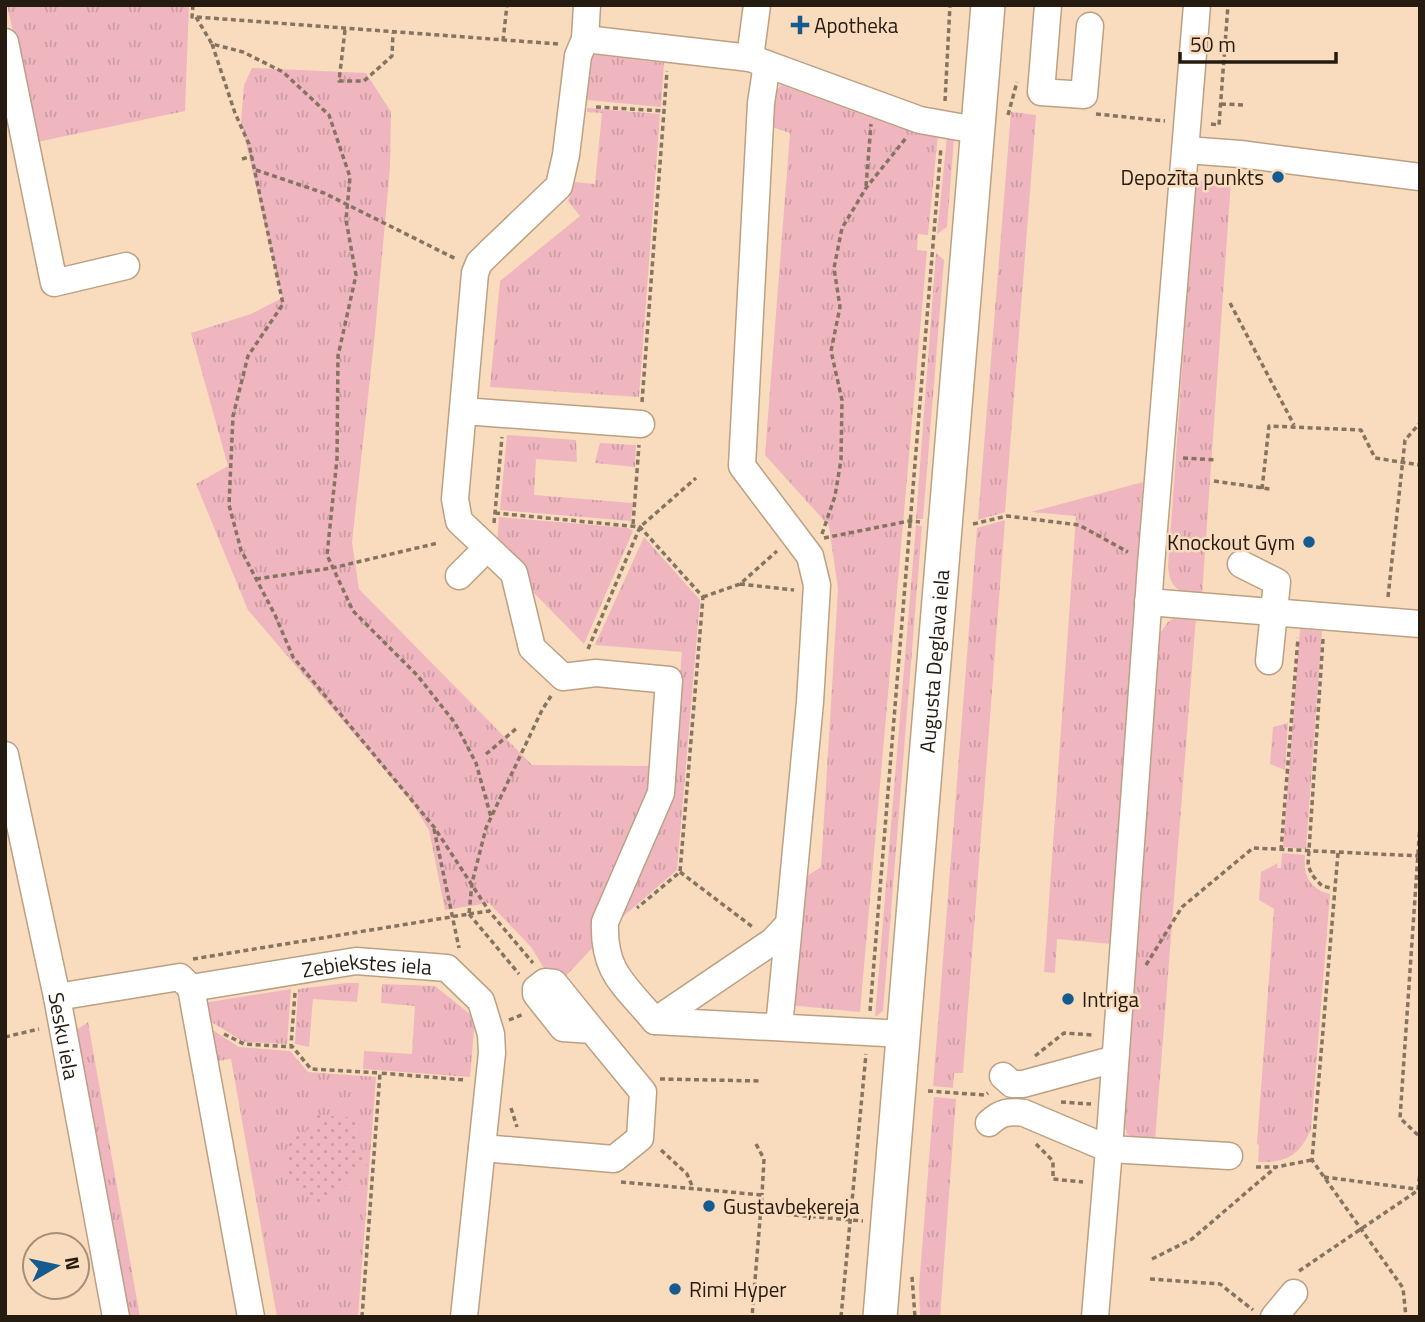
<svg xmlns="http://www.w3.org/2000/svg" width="1425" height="1322" viewBox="0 0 1425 1322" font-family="'Titillium Web',sans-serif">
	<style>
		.grass { fill: url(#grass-tufts) }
		.park { fill: url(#park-dots) }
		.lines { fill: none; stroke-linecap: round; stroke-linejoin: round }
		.minor-casing { stroke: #bca083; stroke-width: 29 }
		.major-casing { stroke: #bca083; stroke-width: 36 }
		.path { stroke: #867460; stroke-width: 3.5; stroke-dasharray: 5 3.5; stroke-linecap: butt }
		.minor { stroke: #fff; stroke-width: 26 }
		.major { stroke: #fff; stroke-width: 33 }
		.poi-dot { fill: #165b8f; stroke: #f9dcbe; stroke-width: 2.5 }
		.labels { text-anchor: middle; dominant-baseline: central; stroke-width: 5; stroke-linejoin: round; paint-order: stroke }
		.poi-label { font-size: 21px; fill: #251b10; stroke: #f9dcbe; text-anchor: start }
		.street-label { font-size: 21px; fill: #251b10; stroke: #f9dcbe }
	</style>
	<defs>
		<pattern id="grass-tufts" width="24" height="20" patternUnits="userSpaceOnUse" patternTransform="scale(1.75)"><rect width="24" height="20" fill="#efb6c0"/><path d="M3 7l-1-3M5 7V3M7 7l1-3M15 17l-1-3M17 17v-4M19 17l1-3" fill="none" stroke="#cd9ca4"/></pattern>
		<pattern id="park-dots" width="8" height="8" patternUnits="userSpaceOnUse" patternTransform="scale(1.75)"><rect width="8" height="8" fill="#efb6c0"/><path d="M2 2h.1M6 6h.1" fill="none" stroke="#cd9ca4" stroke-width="1.8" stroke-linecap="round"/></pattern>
	</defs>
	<rect width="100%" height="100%" fill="#f9dcbe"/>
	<path class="grass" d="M7 5H189L185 111 37 142Z
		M589 54 664 63 661 107 587 100Z
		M252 68 366 73 391 112 390 168 375 333 352 542 359 589 532 765 655 766 637 830 597 943 564 978 547 973 531 947 489 903 445 910 429 830 411 801 248 610 196 484 228 466 191 333 251 314 282 298 241 122 244 85Z
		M781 85 871 117 938 134 928 235 918 234 917 250 927 251 860 1012 789 1005 801 880 821 867 838 589 829 526 765 455 790 133 772 127 775 92Z
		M587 108 660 114 639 397 490 387 500 281 580 216 568 201 575 182 595 184 602 113 587 112Z
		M1011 112 1036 115 1005 512 978 520Z
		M947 137 954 138 947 227 937 234Z
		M1214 171 1219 181H1231L1202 595C1180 593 1170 590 1168 566L1195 190 1201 181Z
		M936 253 944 260 923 519H916Z
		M507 435 576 440 577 462 536 459 534 495 633 503 631 521 500 510Z
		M600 443 636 445 635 467 595 463Z
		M1143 482 1111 944 1057 939 1055 973 1044 972 1076 516 1031 512Z
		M499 517 628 528 633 531 584 644 529 588 497 542Z
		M1005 520 963 1073H954L953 1088 933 1086 977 528Z
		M916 525 922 526 883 1011 875 1017Z
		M644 537 700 600 677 870 612 926 670 787 682 652 595 645Z
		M1177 616 1196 617 1155 1141 1135 1138 1127 1134 1120 1109 1160 633 1168 622Z
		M1300 629 1322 631 1306 849 1283 847Z
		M1288 723 1285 770 1270 764 1273 727Z
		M1282 853 1305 855C1303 875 1309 889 1330 894L1311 1129C1300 1155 1287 1163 1258 1162L1259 1145 1257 1144 1274 909 1259 900 1261 872 1278 863 1277 868H1281Z
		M347 983H359L357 1002 313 999 309 1047 295 1044 298 989Z
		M382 984 435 986 475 1018 470 1077 363 1069 364 1051 412 1054 415 1006 381 1003Z
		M291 989 287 1044 244 1042 205 1018 203 1003Z
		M88 1022 140 1317H126L74 1032Z
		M205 1025 239 1047 290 1051 308 1072 376 1077 358 1317H277L231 1059 212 1062Z
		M934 1097 956 1099 940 1317H920L919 1287Z"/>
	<path class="park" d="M315 1115 360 1118 358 1153 367 1154V1166L358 1165C351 1182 343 1194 324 1198V1207H315L316 1197C295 1192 278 1168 288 1146 294 1135 304 1131 315 1127Z"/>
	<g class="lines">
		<defs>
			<g id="minor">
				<path d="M587 5 585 39 578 56 566 155 559 186 489 253 479 263 475 273 455 499 459 521 514 573 532 648 563 677 596 673 669 680 661 793 605 922C603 972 624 984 654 1020L655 1021 904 1034"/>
				<path d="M1048 5 1041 92 1084 95 1090 26"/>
				<path d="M585 39 750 58 920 120 976 130"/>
				<path d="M5 42 54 283 126 266"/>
				<path d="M750 58 757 5"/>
				<path d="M1186 150 1240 154 1420 177"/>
				<path d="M463 411 641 424"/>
				<path d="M1241 564 1277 582 1269 661"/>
				<path d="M459 576 487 548"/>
				<path d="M1148 602 1420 624"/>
				<path id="s1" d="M5 755 57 997 116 1317"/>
				<path d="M191 988 251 1317"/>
				<path id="s2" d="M57 997 180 977 191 988 356 961 447 968 481 1001 491 1034 492 1053 464 1317"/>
				<path d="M655 1021 773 941 789 924 810 702 817 585 810 556 742 466 761 103 767 64"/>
				<path d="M779 1027 789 924"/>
				<path d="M1003 1076 1012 1084H1023L1115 1059"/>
				<path d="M989 1123C1001 1112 1009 1111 1024 1113L1109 1149 1229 1156"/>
				<path d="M482 1148 614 1159 640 1138 643 1092 592 1030 563 1028 536 994V989L545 982 554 983 592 1030"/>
				<path d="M1095 1317 1109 1149 1151 565 1197 5"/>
				<path d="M1274 1317 1294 1293"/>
			</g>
			<g id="major">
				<path id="s3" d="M880 1317 988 5"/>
			</g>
		</defs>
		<use href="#minor" class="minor-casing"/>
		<use href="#major" class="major-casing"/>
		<path class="path" d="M193 5 192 17H196L559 44
			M196 17 212 44 243 52 283 72 329 115 350 177 346 220 356 275 338 356 337 459 327 555 353 611 417 675 455 723 476 763 491 817
			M345 30 339 81H364L392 56 393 33
			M503 41 507 5
			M212 44 235 113 249 144 283 304 248 356 233 416 229 505 241 550 275 615 293 657 434 827 489 911
			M945 101 950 5
			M1221 104 1244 105
			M596 107 664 111
			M1096 114 1165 121
			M1008 115 1017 82
			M1211 124 1219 125 1228 5
			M242 159 252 156
			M256 170 324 193 456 259
			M866 186 871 124
			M1230 303 1294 425
			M642 402 667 71
			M1183 458 1216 460
			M1214 481 1270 489
			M1262 489 1269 426 1361 430 1375 458 1420 465
			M495 513 640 527 703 597 680 872 637 908
			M494 523 502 437
			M633 524 639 445
			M973 524 1007 516 1079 525 1128 552
			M822 534 835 496 841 460 842 400 831 351 840 307 834 268 842 228 866 188 906 138
			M824 538 909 521 920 522
			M256 579 332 568 438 543
			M740 584 794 590
			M703 597 740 584 777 551
			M1388 597 1405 440 1420 423
			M1323 639 1308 865 1312 875 1322 886 1335 889
			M588 649 640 527 696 478
			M486 754 517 728
			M1420 824 1400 1118 1420 1137
			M434 829 459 948
			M1281 850 1298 638
			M1338 853 1312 1160 1403 1288 1406 1317
			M680 872 754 928
			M469 914 489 911 533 963
			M469 914 519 974
			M193 959 469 914 472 883 486 828 542 710 551 696
			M1146 965 1182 907 1253 848 1420 856
			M295 993 291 1045 311 1069 380 1073
			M870 1011 941 147
			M509 1020 524 1014
			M224 1034 244 1044 293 1047
			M5 1037 39 1029
			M1035 1056 1064 1033 1093 1035
			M660 1079 760 1081
			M928 1091 985 1095 988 1093
			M1061 1102 1091 1104
			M511 1108 517 1127
			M756 1144 764 1159 762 1195
			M1036 1144 1053 1161V1179L1083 1182
			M661 1150 687 1174 693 1188
			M1256 1167H1276L1312 1160
			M1324 1177 1416 1189
			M621 1182 762 1195 752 1317
			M1418 1190 1420 1172
			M760 1212 863 1221
			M1152 1259 1192 1239 1276 1167
			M1299 1271 1420 1189
			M912 1277 915 1317
			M1150 1279 1220 1284 1253 1310
			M362 1317 380 1073 465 1080
			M841 1317 866 1054"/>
		<use href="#minor" class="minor"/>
		<use href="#major" class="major"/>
	</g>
	<g class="poi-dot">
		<path d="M796.5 14.5h7v7h7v7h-7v7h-7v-7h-7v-7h7z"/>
		<circle cx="1278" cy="177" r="7"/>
		<circle cx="1309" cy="542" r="7"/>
		<circle cx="1068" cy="999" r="7"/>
		<circle cx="709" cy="1206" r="7"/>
		<circle cx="675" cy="1289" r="7"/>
	</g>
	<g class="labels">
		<g class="poi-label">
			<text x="814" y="25">Apotheka</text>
			<text x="1264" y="177" text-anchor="end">Depozīta punkts</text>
			<text x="1295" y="542" text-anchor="end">Knockout Gym</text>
			<text x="1082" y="999">Intriga</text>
			<text x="723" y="1206">Gustavbeķereja</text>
			<text x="689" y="1289">Rimi Hyper</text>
		</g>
		<g class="street-label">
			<text stroke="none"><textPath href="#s3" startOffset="658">Augusta Deglava iela</textPath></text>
			<text stroke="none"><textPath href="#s2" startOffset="318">Zebiekstes iela</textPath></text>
			<text stroke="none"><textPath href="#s1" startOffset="287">Sesku iela</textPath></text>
		</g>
	</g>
	<rect width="1425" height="1322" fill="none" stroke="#251b10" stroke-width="14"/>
	<g transform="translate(56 1266) rotate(81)"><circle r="33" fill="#f9dcbe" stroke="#a48f78" stroke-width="2"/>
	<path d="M0-5L12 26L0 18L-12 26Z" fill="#165b8f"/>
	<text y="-10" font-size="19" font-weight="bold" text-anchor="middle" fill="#251b10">N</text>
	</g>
	<path d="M1180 52v10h156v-10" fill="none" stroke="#251b10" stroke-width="3.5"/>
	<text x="1190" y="52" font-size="21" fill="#251b10" stroke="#f9dcbe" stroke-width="5" paint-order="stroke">50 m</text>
</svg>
